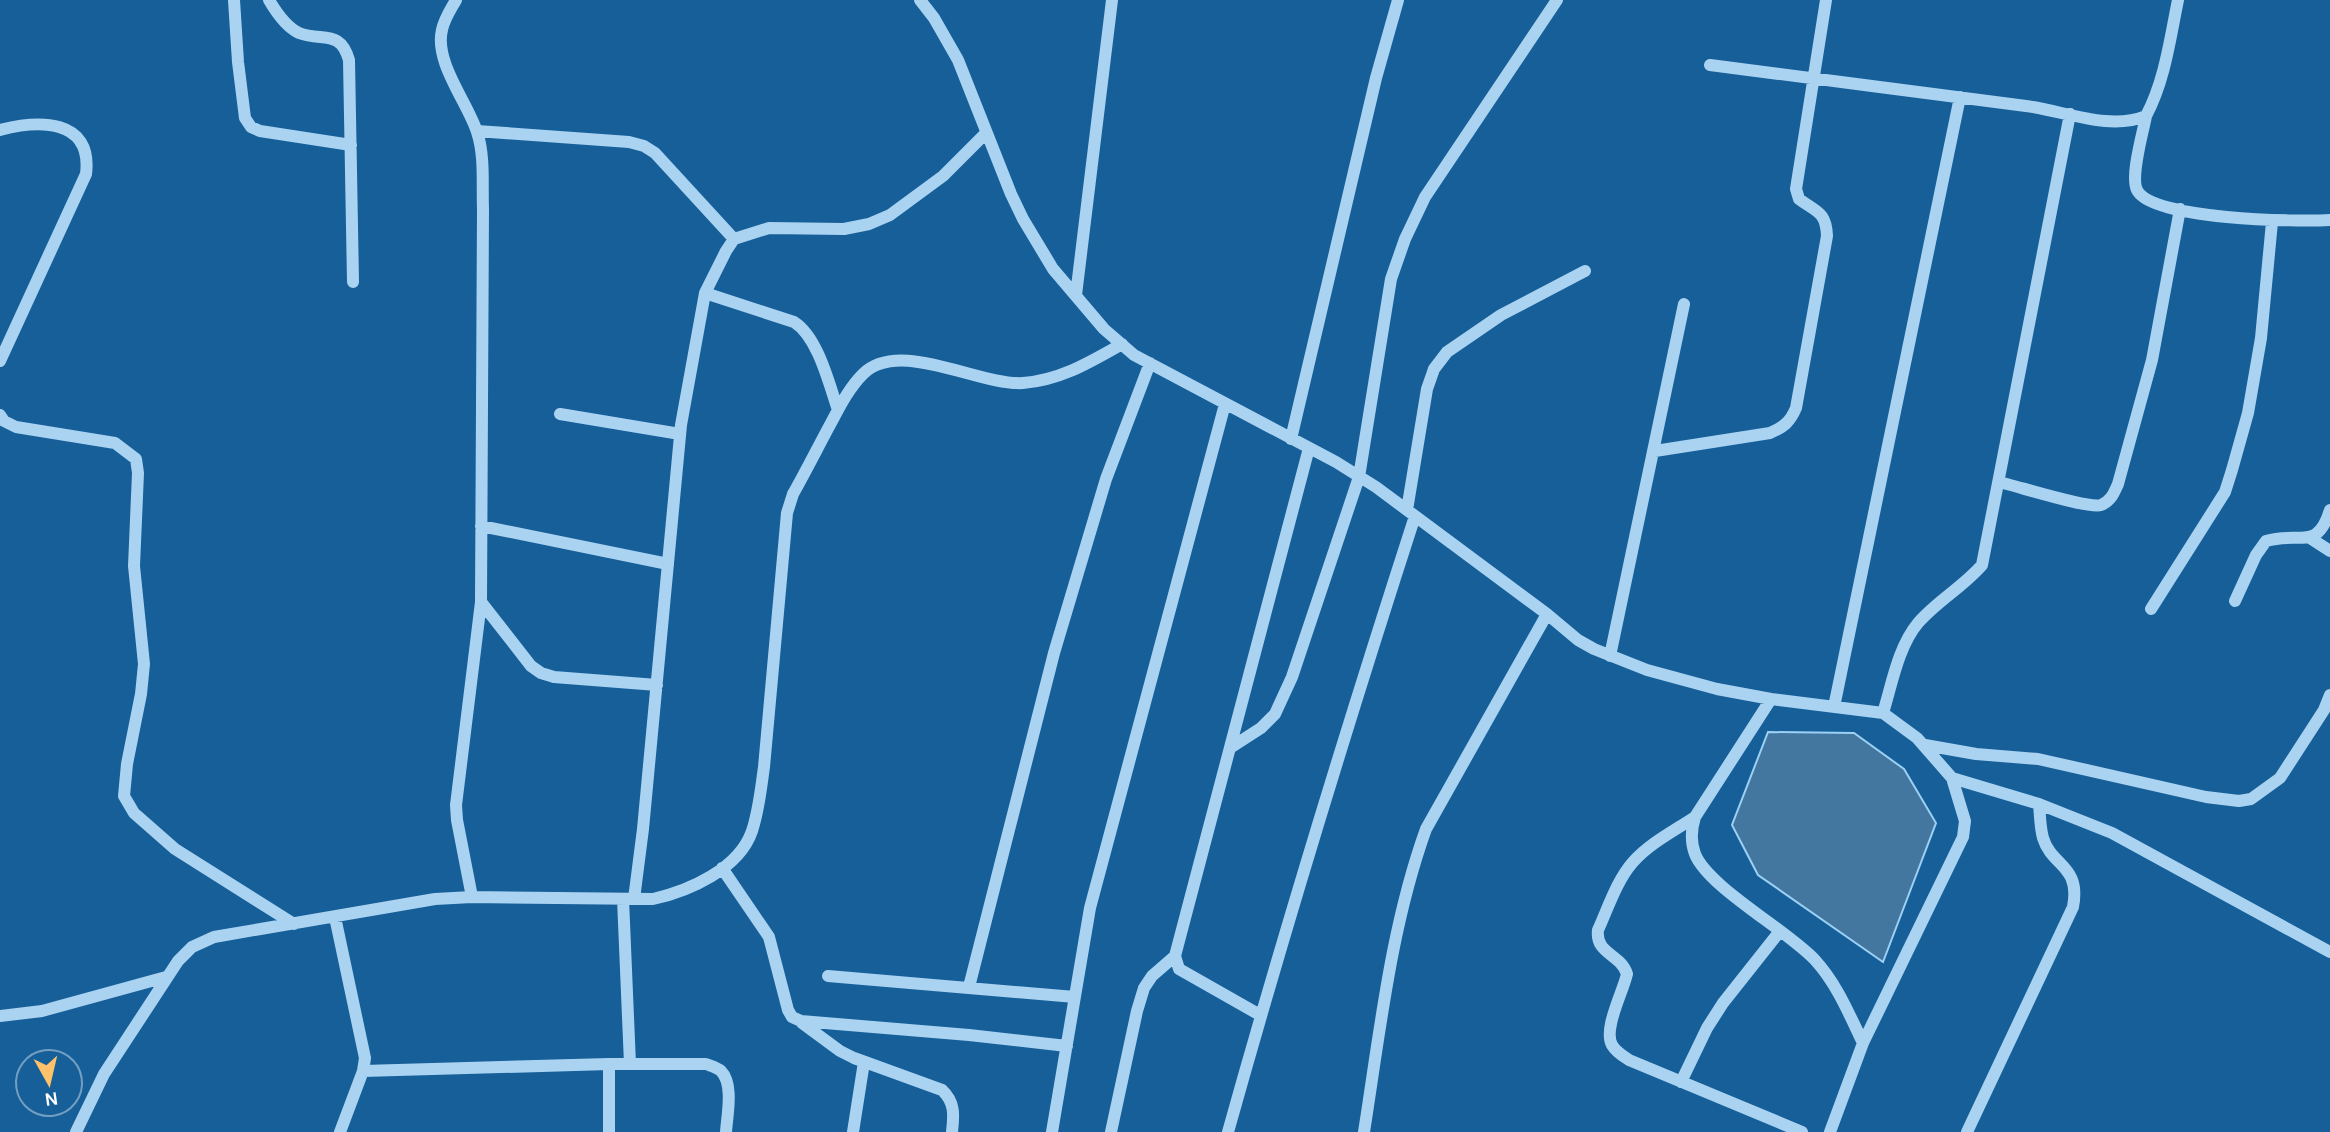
<svg xmlns="http://www.w3.org/2000/svg" width="2330" height="1132" viewBox="0 0 2330 1132" font-family="Karla,sans-serif">
	<style>
		.water { fill: #4477a0; stroke: #9cd0f5; stroke-width: 2 }
		.lines { fill: none; stroke-linecap: round; stroke-linejoin: round }
		.minor { stroke: #aad3f2; stroke-width: 12 }
	</style>
	<rect width="100%" height="100%" fill="#165f99"/>
	<path class="water" d="M1768 732 1854 733 1904 769 1936 823 1883 962 1758 875 1732 825Z"/>
	<g class="lines">
		<path class="minor" d="M234 0 238 62 245 118 251 127 260 131 351 145
			M269 0C276 12 286 27 299 33 323 42 340 29 349 60L353 282
			M456 0C451 9 444 19 442 30 434 62 468 103 477 132 485 156 482 184 483 209L481 602 456 805 457 820 472 897
			M920 0 934 18 958 60 1011 194 1023 219 1053 269 1104 329 1134 355 1336 462 1376 487 1547 614 1578 640 1594 649 1647 670 1717 689 1771 699 1883 713 1917 738 1952 778 1965 821 1963 837 1863 1043 1830 1132
			M1710 65C1815 79 1921 92 2026 106 2065 111 2109 131 2146 116 2165 80 2170 39 2178 0
			M2146 116C2143 133 2130 176 2137 190 2151 220 2298 222 2330 220
			M0 130C38 120 93 118 86 174L0 361
			M477 131 629 142 644 146 655 153 734 239
			M705 293 794 322C818 337 829 384 838 410
			M1076 295 1112 0
			M560 414 680 434
			M0 415 4 421 16 427 115 443 136 459 138 473 134 566 144 664 141 694 127 764 124 796 134 813 175 849 294 924
			M1291 439 1376 78 1398 0
			M1655 451 1770 433C1784 427 1790 422 1796 408L1827 236C1826 211 1816 212 1799 199L1796 189 1826 0
			M1999 482C2017 486 2088 509 2101 505 2111 501 2114 493 2118 484L2152 360 2180 209
			M1407 510 1427 389 1434 369 1447 352 1501 315 1585 271
			M481 526 668 564
			M2310 538 2330 551
			M2235 601 2256 555 2266 541C2300 531 2317 552 2330 510
			M481 602 531 666 541 673 554 677 657 685
			M2151 609 2225 492 2232 470 2248 413 2261 338 2272 222
			M1610 656 1684 304
			M1771 699 1695 817C1691 830 1690 841 1695 854 1708 887 1787 930 1815 960 1837 984 1849 1014 1863 1043
			M1834 707 1960 97
			M1883 713C1892 684 1898 647 1918 623 1937 601 1963 587 1982 565L2070 114
			M1925 745 1976 754 2038 759 2206 797 2239 801 2251 799 2280 778 2324 710 2330 695
			M1230 748 1261 728 1275 714 1292 677 1359 477 1391 279 1405 239 1425 197 1557 0
			M1952 778 2039 804 2112 833 2330 952
			M1695 817C1674 831 1650 843 1633 862 1617 880 1608 908 1598 930 1595 954 1621 954 1627 974 1623 992 1603 1029 1612 1045 1616 1052 1623 1056 1629 1060L1802 1132
			M722 868 769 937 788 1010 792 1017 801 1021 969 1035 1067 1046
			M623 899 630 1064
			M634 899 643 829 681 425 705 293 726 251 734 239 769 228 844 229 869 224 890 215 943 176 986 133
			M335 917 365 1058 363 1071 340 1132
			M828 976 1075 997
			M969 987 1054 653 1106 479 1150 363
			M1260 1015 1179 969 1175 956 1309 448
			M0 1016 42 1011 166 977
			M802 1023 840 1051 854 1058 942 1090C955 1102 954 1115 952 1132
			M609 1064V1132
			M363 1071 609 1064H706C711 1066 718 1068 721 1071 734 1084 727 1116 726 1132
			M1681 1082 1707 1028 1723 1003 1780 931
			M76 1132 104 1074 178 961 192 947 214 937 435 899 472 897 653 899C689 891 739 869 752 831 759 810 761 788 764 767L787 513 793 494C806 471 818 447 831 423 840 406 849 388 863 374 899 338 979 386 1023 383 1061 380 1090 362 1122 344
			M853 1132 864 1062
			M1052 1132 1090 908 1225 404
			M1111 1132 1137 1011 1144 988 1152 976 1175 956
			M1228 1132C1286 925 1349 720 1415 516
			M1364 1132C1380 1031 1391 926 1426 829L1547 614
			M1967 1132 2073 907C2081 865 2052 867 2043 838 2040 827 2040 815 2039 804"/>
	</g>
	<g transform="translate(49 1083) rotate(172)"><circle r="33" fill="#165f99" stroke="#739fc2" stroke-width="2"/>
	<path d="M0-5L12 26L0 18L-12 26Z" fill="#ffc26b"/>
	<text y="-10" font-size="19" font-weight="bold" text-anchor="middle" fill="#ffffff">N</text>
	</g>
</svg>
